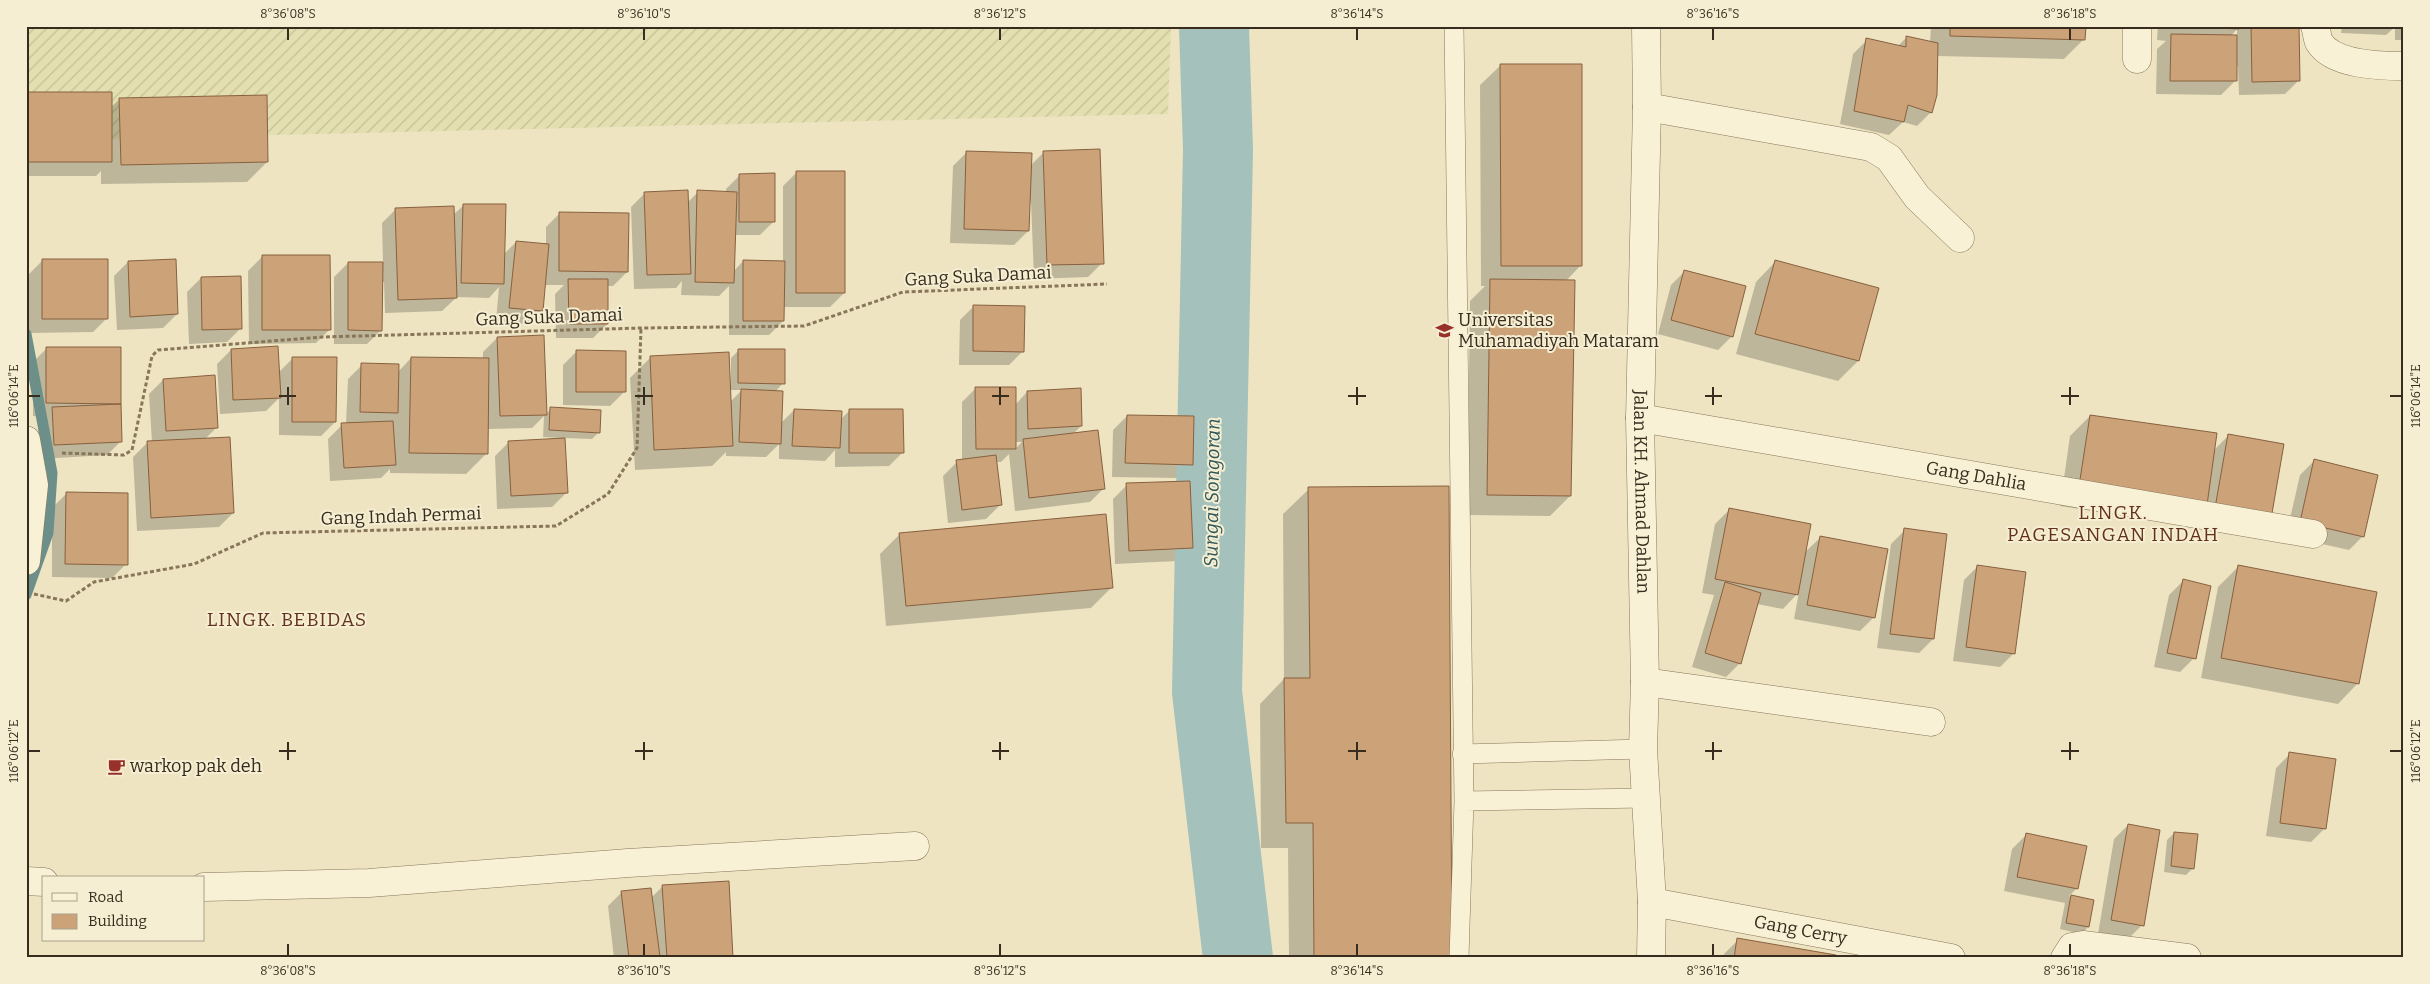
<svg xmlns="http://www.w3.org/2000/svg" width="2430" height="984" viewBox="0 0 2430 984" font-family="Bitter,serif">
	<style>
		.farmland { fill: url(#farmland-furrows) }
		.shadow { fill: #0003; fill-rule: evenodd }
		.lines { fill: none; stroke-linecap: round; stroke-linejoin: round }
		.stream { stroke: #6c8f89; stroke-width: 11 }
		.river { stroke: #a5c1bb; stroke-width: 70 }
		.building { fill: #cca278; stroke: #87613f }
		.lane-casing { stroke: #887659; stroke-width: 20 }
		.street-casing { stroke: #887659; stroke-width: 29 }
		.path { stroke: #887659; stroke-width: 3; stroke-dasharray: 4 2.5; stroke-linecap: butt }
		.lane { stroke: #f9f1d6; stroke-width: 19 }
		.street { stroke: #f9f1d6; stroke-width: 28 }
		.ticks { fill: none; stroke: #382c1e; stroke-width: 2 }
		.labels { text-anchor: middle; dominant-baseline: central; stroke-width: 4; stroke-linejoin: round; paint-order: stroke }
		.street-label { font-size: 18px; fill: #382c1e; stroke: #f5eed2 }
		.poi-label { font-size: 18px; fill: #382c1e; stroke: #f5eed2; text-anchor: start }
		.water-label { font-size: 19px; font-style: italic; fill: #2d5758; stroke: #f5eed2 }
		.neighbourhood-label { font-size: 19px; letter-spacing: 1px; fill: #64311d; stroke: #f5eed2 }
		.neatline { fill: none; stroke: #382c1e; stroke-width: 2 }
		.ticks-label { font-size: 12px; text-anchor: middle; fill: #382c1e }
	</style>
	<defs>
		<pattern id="farmland-furrows" width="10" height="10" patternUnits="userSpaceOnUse" patternTransform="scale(1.25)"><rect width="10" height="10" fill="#e4dfb0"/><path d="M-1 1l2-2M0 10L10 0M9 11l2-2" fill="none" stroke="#c4c097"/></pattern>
	</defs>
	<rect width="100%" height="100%" fill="#eee4c2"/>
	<path class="farmland" d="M26 26H1171L1168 114 26 141Z"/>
	<path class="shadow" d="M1718 26H1774L1771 29Z
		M1931 26H2084V39L2064 59 1937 56 1931 112 1917 126 1903 122 1889 135 1840 124 1853 54 1867 40 1898 46 1906 38 1930 43Z
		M2158 26H2298L2299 80 2285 94 2239 95 2238 66H2236L2235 81 2221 95 2156 94 2157 49 2166 41 2157 40ZM2237 29V36H2231Z
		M2342 26H2404V40H2395V27L2386 35 2341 33Z
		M1501 65 1581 265 1565 282 1570 496 1550 516 1467 515 1470 301 1485 286H1481L1480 85Z
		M29 93 110 108 120 99 267 162 247 182 101 184V171L96 176H26V96Z
		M967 152 1030 166 1044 152 1102 263 1088 277 1034 279 1031 201H1029L1028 231 1014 245 950 243 953 166Z
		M797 172 844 293 830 307H783V321L769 335H729V286L719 296 681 295 682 281 676 288 634 289 631 207 645 193 687 203 698 192 726 193V189L740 175 774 221 760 235H734L733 272 743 261 783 262V186Z
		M464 205 503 255 516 242 546 245V227L560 213 627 272 613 286H606L607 324 593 338H556L555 294 564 285H544L542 310 528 324 496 321 499 287 489 298 457 297 442 311 385 313 384 282H382L381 330 367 344H334V277L348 263H383L382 223 396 209 453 215Z
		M262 257 330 329 316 343 249 344 248 271Z
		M43 260 107 318 93 332 29 333V274Z
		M1776 261 1877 289 1858 361 1838 381 1736 354 1756 282Z
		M128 262 177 314 163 328 117 330 114 276Z
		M1685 271 1732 336 1718 350 1658 334 1671 285Z
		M201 278 241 328 227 342 189 344 187 292Z
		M974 306 1023 351 1009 365H959L960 320Z
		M497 338 546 414 551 409 599 432 592 439 564 438 566 493 552 507 497 509 495 456 509 442 559 440V438L543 437 544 416 532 428 487 429 486 454 466 474 390 473V469L381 478 330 481 328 439 342 425 346 424 348 379 362 365 398 372 411 358 483 359V352Z
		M47 348 120 349 121 441 107 455 40 459 38 422 44 417 33 416V362Z
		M231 350 278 373 293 358 335 422 321 436 279 435V398L266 411 220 414 217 364Z
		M577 351 624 392 610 406 563 405V365Z
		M738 351 783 383 775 392 781 423 794 410 840 420 849 411 903 452 889 466 835 467V450L825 461 779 459V444L766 457 726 456V452L712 466 635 470 630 378 650 358 731 387V358ZM729 390H742L730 402Z
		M163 380 217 427 205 439 233 513 219 527 137 531 133 457 147 443 152 442 149 394Z
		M976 388 1015 405 1027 392 1081 426 1072 435 1104 488 1090 502 1015 511 1009 454 1001 462H995L1000 505 986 519 948 523 943 476 957 462 962 461V402ZM1015 442H1022L1015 449Z
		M1127 416 1191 464 1177 478 1112 477 1113 430Z
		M2090 416 2213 451 2228 436 2270 518 2185 525 2060 506 2070 436Z
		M2314 461 2363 536 2349 550 2286 536 2300 475Z
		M1127 485 1191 547 1177 561 1115 564 1113 499Z
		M1309 489 1451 958H1289L1288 848H1261L1260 704 1284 679 1283 514Z
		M66 494 126 564 112 578 52 577V508Z
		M1729 510 1804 553 1820 538 1874 617 1860 631 1794 619 1799 592 1783 609 1757 604 1740 663 1726 677 1692 667 1714 595 1702 593 1715 524Z
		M1905 530 1933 639 1919 653 1877 648 1891 544Z
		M900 534 1111 588 1091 608 886 626 880 554Z
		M1978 566 2014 653 2000 667 1953 661 1964 580Z
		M2238 567 2358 683 2338 704 2201 678 2218 587Z
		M2183 581 2194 658 2180 672 2154 667 2169 595Z
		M2290 754 2325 828 2311 842 2266 836 2276 768Z
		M2128 825 2142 925 2128 939 2098 934 2114 839Z
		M2174 833 2193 868 2186 875 2164 872 2167 840Z
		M2026 835 2077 888 2069 896 2093 901 2088 927 2081 934 2060 929 2065 903 2004 891 2012 849Z
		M663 886 732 958H614L608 906 622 892 651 898Z
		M1738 940 1835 958H1723L1724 954Z"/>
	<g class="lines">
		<path class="stream" d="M26 334 52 473 48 533 26 595"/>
		<path class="river" d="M1214 26 1218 150 1207 692 1238 958"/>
	</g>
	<path class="building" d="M1950 26H2086L2085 40 1950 36Z
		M2171 26H2239V29Z
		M2251 26H2299L2300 81 2252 82Z
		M2171 34 2237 35V81H2170Z
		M1906 36 1938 43 1937 95 1932 113 1908 105 1904 122 1854 111 1866 38 1906 47Z
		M1500 64H1582V266H1501Z
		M28 92H112V162H28Z
		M267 95 268 162 121 165 119 98Z
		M1100 149 1104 264 1047 265 1043 151Z
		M966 151 1032 153 1029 231 964 229Z
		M796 171H845V293H796Z
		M775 173V222H739V174Z
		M688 190 691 274 647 275 644 192Z
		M697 190 737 192 734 283 695 282Z
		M463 204H506L504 284 461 283Z
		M454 206 457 298 398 300 395 208Z
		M559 212 629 213 628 272 559 271Z
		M516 241 549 244 543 311 509 308Z
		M262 255H330L331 330H262Z
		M42 259H108V319H42Z
		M176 259 178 314 130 317 128 261Z
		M743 260 785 261 784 321H743Z
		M1775 260 1879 288 1859 361 1755 334Z
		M348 262H383L382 331 348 330Z
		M1684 270 1746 286 1733 337 1671 320Z
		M241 276 242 329 202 330 201 277Z
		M568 279H608V324H569Z
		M1490 279 1575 280 1571 496 1487 495Z
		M973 305 1025 306 1024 352 973 351Z
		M544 335 547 415 500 416 497 337Z
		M278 346 281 398 233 400 231 349Z
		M46 347H121V404L46 403Z
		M738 349H785V384L738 383Z
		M576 350 626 351V392H576Z
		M729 352 733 446 654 450 650 356Z
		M292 357H337L336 422H292Z
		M411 357 489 358 488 454 409 453Z
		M361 363 399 364 398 413 360 412Z
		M215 375 218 428 166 431 163 379Z
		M975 387H1016V449H976Z
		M1081 388 1082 426 1028 429 1027 391Z
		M741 389 783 391 781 444 739 442Z
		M121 404 122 442 54 445 52 407Z
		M550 407 601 410 600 433 549 430Z
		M794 409 842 411 840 448 792 446Z
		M849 409H903L904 453H849Z
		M1127 415 1194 416 1193 465 1125 463Z
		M2090 415 2217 433 2207 505 2079 486Z
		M393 421 396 465 344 468 341 423Z
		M1098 430 1105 489 1029 498 1023 439Z
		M2228 434 2284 444 2271 519 2215 508Z
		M230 437 234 513 151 518 147 441Z
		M565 438 568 493 511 496 508 441Z
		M996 455 1002 505 962 510 956 460Z
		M2314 459 2378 475 2364 537 2300 522Z
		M1190 481 1193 548 1129 551 1126 483Z
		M1449 486 1452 958H1314L1313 823H1286L1284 678H1310L1308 487Z
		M66 492 128 493V565L65 564Z
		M1729 508 1811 524 1798 595 1715 579Z
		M1106 514 1113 588 906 606 899 533Z
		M1904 528 1947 534 1934 639 1890 634Z
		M1820 536 1888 549 1875 618 1807 605Z
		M1977 565 2026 572 2015 654 1966 647Z
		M2238 565 2377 592 2359 684 2221 658Z
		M2183 579 2211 586 2196 659 2167 653Z
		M1725 582 1761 593 1741 664 1705 653Z
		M2289 752 2336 759 2326 829 2280 823Z
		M2128 824 2160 830 2144 926 2111 920Z
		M2174 832 2198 834 2194 869 2171 866Z
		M2026 833 2087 846 2078 889 2017 877Z
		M729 881 733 958H667L662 885Z
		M651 888 660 957 629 958 621 891Z
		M2071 895 2094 900 2089 927 2066 923Z
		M1737 938 1836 955V958H1734Z"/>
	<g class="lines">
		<defs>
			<path id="lane" d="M1454 26 1464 801 1459 958
				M1462 754 1643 749
				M1464 801 1645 798"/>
			<g id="street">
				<path id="s1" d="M1646 26 1647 107 1640 418 1645 682 1643 749 1652 902 1651 958"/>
				<path d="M2315 26C2317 31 2317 38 2319 42 2333 65 2380 66 2404 66"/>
				<path d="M2137 59V26"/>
				<path d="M1647 107 1871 147 1889 158 1917 197 1960 238"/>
				<path id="s2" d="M1640 418 2313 534"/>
				<path d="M26 440 34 485 26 561"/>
				<path d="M1645 682 1931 722"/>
				<path d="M26 881 44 882"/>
				<path d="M204 887 369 883 628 863 915 846"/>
				<path id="s3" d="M1652 902 1951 958"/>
				<path d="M2065 958 2072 947 2083 945 2187 958"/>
			</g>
		</defs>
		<use href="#lane" class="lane-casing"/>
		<use href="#street" class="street-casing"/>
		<path class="path" d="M62 453 124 455 132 450 152 356 158 350 323 337 641 328 804 326 903 292 1107 284
			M34 594 66 601 94 582 194 564 263 533 556 526 608 494 637 448 641 328"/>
		<use href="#lane" class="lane"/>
		<use href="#street" class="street"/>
	</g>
	<path class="ticks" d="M288 28V40M644 28V40M1000 28V40M1357 28V40M1713 28V40M2070 28V40M288 387V405M644 387V405M1000 387V405M1357 387V405M1713 387V405M2070 387V405M28 396H40M279 396H296M635 396H653M992 396H1009M1348 396H1366M1705 396H1722M2061 396H2079M2390 396H2402M288 742V760M644 742V760M1000 742V760M1357 742V760M1713 742V760M2070 742V760M28 751H40M279 751H296M635 751H653M992 751H1009M1348 751H1366M1705 751H1722M2061 751H2079M2390 751H2402M288 944V956M644 944V956M1000 944V956M1357 944V956M1713 944V956M2070 944V956"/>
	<defs>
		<symbol id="university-bare" viewBox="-9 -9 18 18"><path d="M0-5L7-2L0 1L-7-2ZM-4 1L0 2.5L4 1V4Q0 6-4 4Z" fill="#97312a" stroke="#f5eed2" stroke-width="2.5" paint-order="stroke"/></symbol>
		<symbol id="cafe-bare" viewBox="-9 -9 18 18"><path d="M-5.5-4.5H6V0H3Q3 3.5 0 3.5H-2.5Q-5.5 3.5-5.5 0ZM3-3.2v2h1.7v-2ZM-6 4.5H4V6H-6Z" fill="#97312a" stroke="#f5eed2" stroke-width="2.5" paint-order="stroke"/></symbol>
	</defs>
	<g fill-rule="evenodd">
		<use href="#university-bare" x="1432" y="318" width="25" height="25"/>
		<use href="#cafe-bare" x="104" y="754" width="25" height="25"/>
	</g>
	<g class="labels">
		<g class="street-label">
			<text transform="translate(978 276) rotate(-3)">Gang Suka Damai</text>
			<text transform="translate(549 317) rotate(-2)">Gang Suka Damai</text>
			<text stroke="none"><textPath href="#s2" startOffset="341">Gang Dahlia</textPath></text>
			<text stroke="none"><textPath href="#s1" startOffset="466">Jalan KH. Ahmad Dahlan</textPath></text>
			<text transform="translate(401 516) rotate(-2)">Gang Indah Permai</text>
			<text stroke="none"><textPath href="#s3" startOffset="151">Gang Cerry</textPath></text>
		</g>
		<g class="poi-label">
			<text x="1458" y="320">Universitas<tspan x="1458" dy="21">Muhamadiyah Mataram</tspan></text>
			<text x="130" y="766">warkop pak deh</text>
		</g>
		<g class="water-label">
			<text transform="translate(1212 493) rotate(-89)">Sungai Songoran</text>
		</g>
		<g class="neighbourhood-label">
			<text x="2113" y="512">LINGK.<tspan x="2113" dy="22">PAGESANGAN INDAH</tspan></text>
			<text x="287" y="619">LINGK. BEBIDAS</text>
		</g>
	</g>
	<rect width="2430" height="984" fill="none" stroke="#f5eed2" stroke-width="55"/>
	<rect x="42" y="876" width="162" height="65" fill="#f5eed2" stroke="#a9a08a"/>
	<rect x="52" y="893" width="25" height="8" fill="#f9f1d6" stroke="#a9a08a"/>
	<text x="88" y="902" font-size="15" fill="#382c1e">Road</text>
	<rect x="52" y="914" width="25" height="15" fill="#cca278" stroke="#a9a08a"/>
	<text x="88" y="926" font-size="15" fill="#382c1e">Building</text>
	<rect x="28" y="28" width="2374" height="928" class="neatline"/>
	<g class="ticks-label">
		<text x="288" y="18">8°36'08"S</text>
		<text x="644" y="18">8°36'10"S</text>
		<text x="1000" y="18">8°36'12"S</text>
		<text x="1357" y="18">8°36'14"S</text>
		<text x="1713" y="18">8°36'16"S</text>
		<text x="2070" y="18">8°36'18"S</text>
		<text transform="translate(2416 396) rotate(-90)" y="4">116°06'14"E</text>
		<text transform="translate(14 396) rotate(-90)" y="4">116°06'14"E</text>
		<text transform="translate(2416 751) rotate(-90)" y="4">116°06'12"E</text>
		<text transform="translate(14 751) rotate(-90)" y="4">116°06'12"E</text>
		<text x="288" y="975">8°36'08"S</text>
		<text x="644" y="975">8°36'10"S</text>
		<text x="1000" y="975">8°36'12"S</text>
		<text x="1357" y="975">8°36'14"S</text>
		<text x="1713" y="975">8°36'16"S</text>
		<text x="2070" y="975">8°36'18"S</text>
	</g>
</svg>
